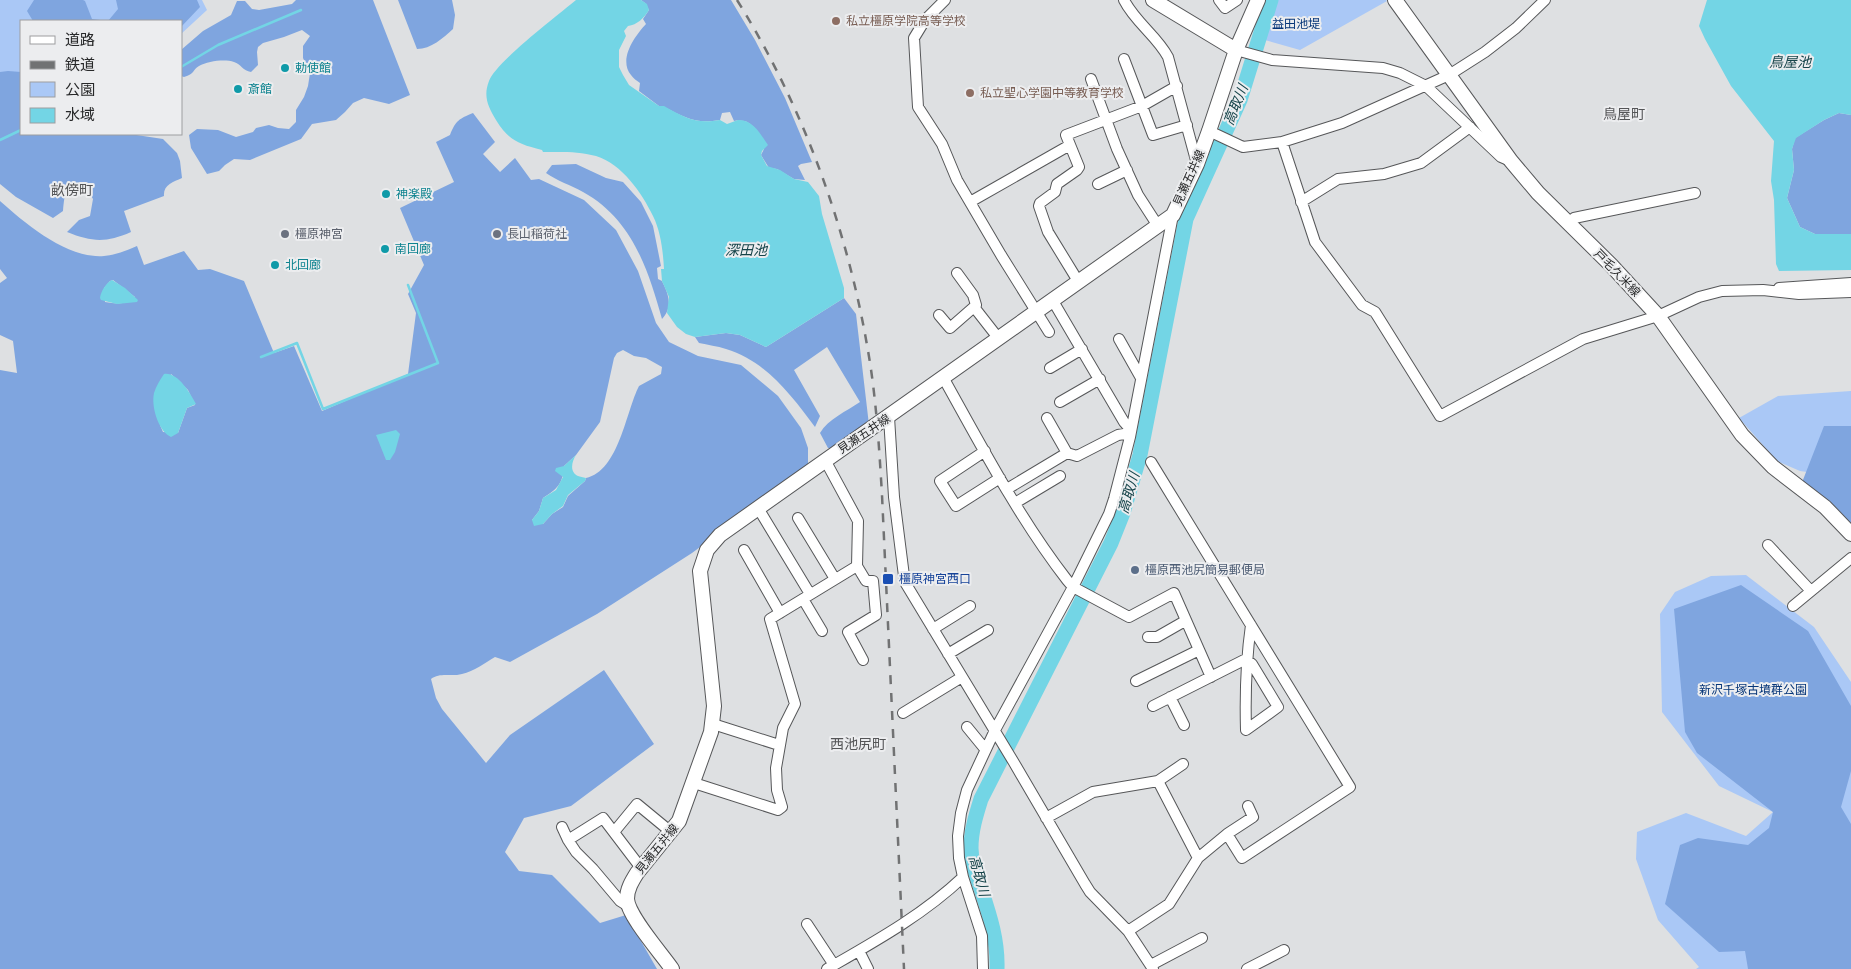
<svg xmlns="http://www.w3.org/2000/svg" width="1851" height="969" viewBox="0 0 1851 969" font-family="Rubik,'Noto Sans JP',sans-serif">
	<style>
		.green { fill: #aac8f6 }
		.forest { fill: #7fa5df; fill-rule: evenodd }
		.water { fill: #73d5e5 }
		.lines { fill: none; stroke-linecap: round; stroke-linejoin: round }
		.stream { stroke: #73d5e5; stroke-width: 2.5 }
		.river { stroke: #73d5e5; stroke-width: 15 }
		.street-casing { stroke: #565759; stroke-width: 12 }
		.secondary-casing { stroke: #565759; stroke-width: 16 }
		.street { stroke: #fff; stroke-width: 10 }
		.secondary { stroke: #fff; stroke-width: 14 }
		.rail { stroke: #717273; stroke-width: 2.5; stroke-dasharray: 9 9; stroke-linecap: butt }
		.education-dot { fill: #8d6e63; stroke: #ecedef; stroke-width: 2 }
		.culture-dot { fill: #0f9aa8; stroke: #ecedef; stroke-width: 2 }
		.worship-dot { fill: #6b7280; stroke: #ecedef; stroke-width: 2 }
		.service-dot { fill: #5c6f8a; stroke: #ecedef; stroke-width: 2 }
		.transit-dot { fill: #1a4fb4; stroke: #ecedef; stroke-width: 2 }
		.labels { text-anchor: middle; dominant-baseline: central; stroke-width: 4; stroke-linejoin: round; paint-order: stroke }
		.education-label { font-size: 12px; fill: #785e54; stroke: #ecedef; text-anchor: start }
		.park-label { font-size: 12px; fill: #063679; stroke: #ecedef }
		.culture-label { font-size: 12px; fill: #0d838f; stroke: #ecedef; text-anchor: start }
		.street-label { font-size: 12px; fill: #272829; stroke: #ecedef }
		.worship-label { font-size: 12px; fill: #5b616d; stroke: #ecedef; text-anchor: start }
		.service-label { font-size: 12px; fill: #4e5e75; stroke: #ecedef; text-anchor: start }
		.transit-label { font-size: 12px; fill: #164399; stroke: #ecedef; text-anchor: start }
		.water-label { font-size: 14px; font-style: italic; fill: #16444a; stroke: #ecedef }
		.neighbourhood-label { font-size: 14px; fill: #545557; stroke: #ecedef }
	</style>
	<rect width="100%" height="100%" fill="#dee0e2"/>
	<path class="green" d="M0 0H202L207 10 181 34V21H21V125L0 134Z
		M1274 0H1386L1387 1 1300 50 1265 40Z
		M1851 391V491L1841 477 1800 471 1777 461 1739 418 1778 396Z
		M1746 575 1814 627 1851 682V969H1696L1699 967 1658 920 1636 859 1637 832 1686 813 1746 836 1773 812 1719 786 1662 712 1660 614 1675 592 1711 576Z"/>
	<path class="forest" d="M34 0H83L85 1 92 19 108 21 118 9 116 0H197L200 7 181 27V21H33L27 11Z
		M296 0H373L410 95 389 104 364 98 353 103 345 112 336 120 312 124 301 139 250 160 234 159 225 165 219 171 207 174 191 148 189 135 197 129 218 130 236 137 253 132 256 128 269 125 278 128 289 129 296 122V110L304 97 308 86 310 73 303 58V46L310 36 302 30 284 37 263 43 258 47 257 52 258 65 251 72C243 71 241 64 234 62 225 59 208 61 199 66 192 70 195 74 184 77L181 76V50L203 31 231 15 237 1H245L252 9 259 10 292 4Z
		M398 0H452L455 15 453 29C443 38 431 49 417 49Z
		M641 0H731L755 40 785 98 812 162 801 164 798 166 805 180 794 179 777 169 769 168 761 155 764 149C758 133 754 118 734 121L730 112 722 113 720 120C695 124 686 118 664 107L659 106 639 91 640 83C637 81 633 78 631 75 618 59 635 36 646 24L643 19 649 10 645 3Z
		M8 71 21 72V134H130L163 139 177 153 180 161 182 178C173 182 163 185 164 196L124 211 131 232C106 243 92 242 67 232L79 220 90 216 93 199 85 186C64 188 65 192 63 211L53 218 16 197 0 184V72Z
		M473 113 495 142 483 154 500 172 515 158 531 180 539 179 584 200 616 230 638 271 656 323 669 342 698 356 741 365 778 396 801 428 808 448V467L692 553 597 614 510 662 495 657C485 663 474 671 462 674 451 677 440 672 431 679L436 698 442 709 486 763 510 735 604 670 654 744 571 806 524 818 505 852 519 871 552 875 600 923 626 915 657 969H0V370L17 373 13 341 0 335V283L7 278 0 269V201C26 224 67 259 104 256 115 255 126 251 137 246L144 265 184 251 198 270 210 269 244 281 274 353 294 346 322 411 408 374 416 313 408 294 424 265 400 208 454 182 436 142 450 135C456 120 459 119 473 113ZM113 280 135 297C126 305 117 304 105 302L104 288 110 281ZM623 350 634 356 646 358 662 367 661 374 639 386C626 411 619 471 586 478L585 481 568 496 563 507 552 514 543 524 532 520 539 511 543 498C557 489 563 484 564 466L576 455 600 422 614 358 617 353ZM171 374 188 390 195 405 187 408 178 433 163 432 160 425Z
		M1839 113 1851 115V234H1815L1800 227 1787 198 1794 170 1792 149 1795 138 1824 120Z
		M576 164 606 178 623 182 641 202 653 226 661 266 657 268 658 279 662 281C669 295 673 307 662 319 648 269 632 219 583 192 571 185 557 181 546 173L552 165Z
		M844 298 856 314 869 425 834 448H828L820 433C828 419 847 411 860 402L827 347 794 370 820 416 815 427C791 395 766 361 726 349 717 346 708 345 699 343L695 337 726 333 740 335 766 347Z
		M1824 426H1851V524L1801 485Z
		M1741 585 1808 631 1851 706V771L1841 807 1851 824V969H1748L1745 951 1719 952 1665 904 1680 845 1698 838 1748 845 1769 828 1773 812 1697 753 1685 732 1674 609Z"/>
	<path class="water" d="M576 0H641L647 4 649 10C644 18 637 25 628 26L624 31 626 36 619 50V67L623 75 629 85 659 106H664C686 118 695 124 720 120L727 124C731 123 734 121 738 120 753 119 761 135 768 145L762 151 761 155 767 166 780 170 794 179 808 182 819 196 822 214 844 288V298L766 347 740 335 726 333 695 337 686 334 677 327 667 313 669 297 662 281 661 269H664C663 252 661 232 653 216 642 193 622 164 596 156 578 151 561 152 543 152L542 150C519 144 509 141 496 120 488 107 483 96 489 81 496 62 557 16 576 0Z
		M1707 0H1851V115L1839 113 1824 120 1796 138 1792 149 1794 170 1787 198 1800 227 1815 234H1851V270L1779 271 1776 264 1774 200 1771 181 1774 141 1731 86 1705 39 1699 26Z
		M112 280 125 288 138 300 137 302 117 304 101 300 100 298C101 291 106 283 112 280Z
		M164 374C178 372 190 393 196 404L187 408 178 433 171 437C158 431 151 406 154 393 156 386 160 380 164 374Z
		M396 430 400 434 395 452 390 460H386L376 435Z
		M576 455C572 461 569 472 578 476 580 477 583 477 586 478L585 481 568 495 563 506 552 514 543 524 534 526 532 520 539 511 543 498 556 490 563 477 555 471 556 468 564 466Z"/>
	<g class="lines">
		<path class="stream" d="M181 67 218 45 301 10
			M0 140 21 130
			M261 357 297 343 323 409 438 363 408 285"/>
		<path class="river" d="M997 969C998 941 990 916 981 889 977 877 971 862 971 848 971 831 976 815 981 799L1111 543 1123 513 1140 455 1186 219 1240 100 1271 0"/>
		<defs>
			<path id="street" d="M945 0 925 20 914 38 918 107 942 144 957 180 1001 255 1049 332
				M1124 0C1135 22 1157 36 1168 57L1197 164
				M1219 0 1225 8 1237 0
				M1236 50 1272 60 1383 68 1400 73 1426 86 1501 157 1508 160
				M1124 59 1153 135 1187 125
				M1091 79 1117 149 1138 195 1158 226
				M1209 131 1243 147 1282 142 1342 123 1449 75 1485 52 1516 28 1545 0
				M1282 142 1315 242 1362 305 1375 312 1440 416 1583 339 1658 316 1699 297 1722 291 1763 290 1799 294 1851 292
				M1098 184 1127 170
				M970 202 1070 145
				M1301 202 1338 179 1384 174 1421 163 1470 127
				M1568 223 1574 218 1695 193
				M957 273 973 295 976 305 974 307 999 339
				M1078 281 1048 232 1039 206 1040 203 1055 192 1057 184 1077 170 1079 167 1066 135 1142 106 1177 86
				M1779 288 1851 283
				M1053 301 1124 422 1131 430
				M939 315 950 328 974 307
				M1119 339 1141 378
				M1050 368 1082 349
				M944 379C982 447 1019 518 1067 580L1073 587 1129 617 1174 593 1211 677
				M1060 402 1100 379
				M889 417 894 497 904 576 906 584 1013 761 1085 884 1090 892 1128 931 1153 969
				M1047 418 1067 453
				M985 451 940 481 956 506 1000 478
				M825 460 858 521 857 566 866 581H873L876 615 848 632 863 660
				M1151 462 1350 787 1242 858 1227 834
				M1007 489 1067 453 1077 456 1118 435 1124 434 1130 437
				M1015 503 1060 476
				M758 508 810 594
				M798 518 835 579
				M1768 545 1811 591
				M744 550 780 613
				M803 599 822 631
				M1793 606 1851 558
				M933 629 970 606
				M1148 637H1157L1185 621
				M948 654 988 630
				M1136 681 1199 650
				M1170 697 1184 725
				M1153 706 1246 659 1252 664 1278 707 1246 730C1245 694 1246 660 1251 625
				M903 713 962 677
				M713 724 779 745
				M967 727 985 749
				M1158 781 1198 858
				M694 783 778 810 782 807 777 790 776 768 783 728 795 704 770 619 857 566
				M1046 818 1093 792 1158 781 1183 764
				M562 827 568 840 576 852 593 869 620 901 628 906
				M614 832 637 804 671 832
				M568 840 603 818 641 868
				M807 924 834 965
				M1128 931 1169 904 1198 858 1227 834 1253 817 1248 806
				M859 951 868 969
				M1151 965 1202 938
				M827 969C874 942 923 915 963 877
				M983 969 982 936 963 877 959 858 958 836 961 813 967 790 995 730 1073 587 1109 514 1114 499 1130 437 1173 215
				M1247 969 1284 950"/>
			<path id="secondary" d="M1153 0 1236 50
				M1395 0 1511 161 1538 193 1611 265 1658 316 1742 435 1773 467 1825 507 1851 534
				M672 969C661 953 628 916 627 899 627 889 632 881 637 873L679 821 711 732 714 706 700 571 707 550 720 535 1173 215 1197 164 1209 131 1236 50 1258 0"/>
		</defs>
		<use href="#street" class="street-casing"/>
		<use href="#secondary" class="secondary-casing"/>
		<use href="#street" class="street"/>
		<use href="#secondary" class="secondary"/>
		<path class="rail" d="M737 0C802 104 846 225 867 345 876 394 879 445 882 495L904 969"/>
	</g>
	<g class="education-dot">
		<circle cx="836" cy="21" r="5"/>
		<circle cx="970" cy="93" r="5"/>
	</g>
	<g class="culture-dot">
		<circle cx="285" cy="68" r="5"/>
		<circle cx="238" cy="89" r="5"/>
		<circle cx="386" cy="194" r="5"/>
		<circle cx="385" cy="249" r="5"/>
		<circle cx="275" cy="265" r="5"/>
	</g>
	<g class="worship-dot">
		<circle cx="285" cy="234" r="5"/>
		<circle cx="497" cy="234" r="5"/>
	</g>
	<circle class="service-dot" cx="1135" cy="570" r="5"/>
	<rect class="transit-dot" x="882" y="573" width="12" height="12" rx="2.5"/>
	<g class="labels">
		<g class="education-label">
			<text x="846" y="21">私立橿原学院高等学校</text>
			<text x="980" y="93">私立聖心学園中等教育学校</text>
		</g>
		<g class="park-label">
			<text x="1296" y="24">益田池堤</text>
			<text x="1753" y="690">新沢千塚古墳群公園</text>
		</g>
		<g class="culture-label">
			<text x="295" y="68">勅使館</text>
			<text x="248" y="89">斎館</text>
			<text x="396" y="194">神楽殿</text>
			<text x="395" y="249">南回廊</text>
			<text x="285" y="265">北回廊</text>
		</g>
		<g class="street-label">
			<text transform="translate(1189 178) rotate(-66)">見瀬五井線</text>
			<text transform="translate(1617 273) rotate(46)">戸毛久米線</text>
			<text transform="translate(864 434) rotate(-34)">見瀬五井線</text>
			<text transform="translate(657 849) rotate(-51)">見瀬五井線</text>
		</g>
		<g class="worship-label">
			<text x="295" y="234">橿原神宮</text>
			<text x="507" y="234">長山稲荷社</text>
		</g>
		<g class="service-label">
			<text x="1145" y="570">橿原西池尻簡易郵便局</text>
		</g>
		<g class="transit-label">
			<text x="899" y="579">橿原神宮西口</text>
		</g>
		<g class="water-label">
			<text x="1790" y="62">鳥屋池</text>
			<text transform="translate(1236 105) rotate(-68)">高取川</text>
			<text x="746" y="250">深田池</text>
			<text transform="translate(1129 493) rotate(-73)">高取川</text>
			<text transform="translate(979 876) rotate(74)">高取川</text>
		</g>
		<g class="neighbourhood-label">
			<text x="1624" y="114">鳥屋町</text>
			<text x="72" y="190">畝傍町</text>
			<text x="858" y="744">西池尻町</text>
		</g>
	</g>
	<rect x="20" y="20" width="162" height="115" fill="#ecedef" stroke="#9d9ea0"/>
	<rect x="30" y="36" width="25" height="8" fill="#ffffff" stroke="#9d9ea0"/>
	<text x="65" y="45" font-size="15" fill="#272829">道路</text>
	<rect x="30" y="61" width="25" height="8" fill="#717273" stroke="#9d9ea0"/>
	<text x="65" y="70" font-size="15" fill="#272829">鉄道</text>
	<rect x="30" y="82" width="25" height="15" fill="#aac8f6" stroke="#9d9ea0"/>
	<text x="65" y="95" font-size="15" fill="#272829">公園</text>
	<rect x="30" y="108" width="25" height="15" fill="#73d5e5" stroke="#9d9ea0"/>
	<text x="65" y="120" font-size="15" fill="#272829">水域</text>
</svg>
